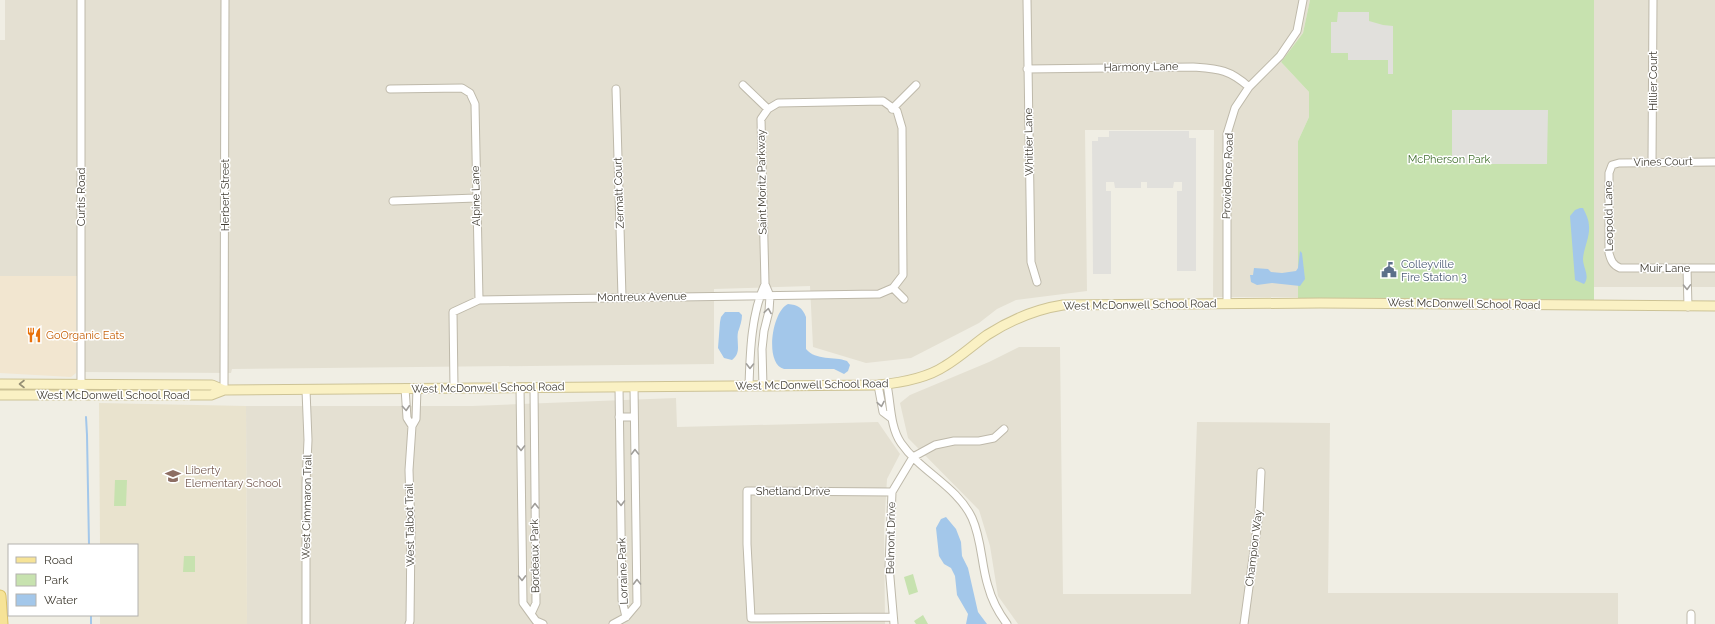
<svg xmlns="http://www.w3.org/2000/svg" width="1715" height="624" viewBox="0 0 1715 624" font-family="Raleway,sans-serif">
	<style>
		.residential { fill: #e4e0d2 }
		.commercial { fill: #f2e6d0 }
		.education { fill: #e9e3ce }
		.green { fill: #c7e2af }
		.parking { fill: #e1e0dc }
		.water { fill: #a3c7ea }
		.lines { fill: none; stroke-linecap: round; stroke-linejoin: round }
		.stream { stroke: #a3c7ea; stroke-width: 2 }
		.minor-casing { stroke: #beb9aa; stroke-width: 9 }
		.secondary-casing { stroke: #cdc396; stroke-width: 11 }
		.primary-casing { stroke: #dac168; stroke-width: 13 }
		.minor { stroke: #fff; stroke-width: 7 }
		.secondary { stroke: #faf1c4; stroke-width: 9 }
		.primary { stroke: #f6e397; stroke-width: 11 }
		.oneway { stroke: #a09e9a }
		.oneway2 { stroke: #958f75 }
		.labels { text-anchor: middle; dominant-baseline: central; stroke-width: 3; stroke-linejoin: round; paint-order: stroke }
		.street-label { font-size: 11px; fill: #423e34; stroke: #fff }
		.park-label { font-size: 11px; fill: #406f2d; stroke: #fff }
		.service-label { font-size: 11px; fill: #4e5e75; stroke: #fff; text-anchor: start }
		.food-label { font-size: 11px; fill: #c56008; stroke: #fff; text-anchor: start }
		.education-label { font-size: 11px; fill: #785e54; stroke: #fff; text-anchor: start }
	</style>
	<rect width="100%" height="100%" fill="#f0eee4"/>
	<path class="residential" d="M5 0H1310L1303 33 1281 62 1309 92V117L1298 141V297H1213L1214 130H1085L1087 291 1016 300 997 309 979 323 911 358 866 363 813 347 810 286 714 289V364L232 369 231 373 84 372V276H0V40H5Z
		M1594 0H1715V287H1594Z
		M1019 347H1060L1063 594H1191L1197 422 1330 423 1328 593H1618V624H1018L998 596 990 546 979 510 908 438 900 403 910 395 989 362Z
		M676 398 677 427 878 422 900 454 887 479 884 530 885 624H247L246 406H472Z"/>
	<path class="commercial" d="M0 276H76V373L71 377 0 373Z"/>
	<path class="education" d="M99 403 246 406 247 624H100V615H137V545H100Z"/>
	<path class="green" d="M1310 0H1594V306L1298 303V141L1309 117V92L1281 62 1303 33Z
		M115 480H127L126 506H114Z
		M184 556H195V572H183Z
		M913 574 918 592 909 595 904 577Z
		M923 615 928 624H916L914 621Z"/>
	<path class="parking" d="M1338 12H1369V21L1383 25 1393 26V74H1388V60H1348V53H1331V22H1337Z
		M1452 110H1548L1547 164H1452Z
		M1109 131H1189V138H1196V271H1177V191H1182V182H1174L1173 188H1147V182H1141V188H1115L1114 182H1106V191H1111V274H1093L1092 141H1098V137H1109Z"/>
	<path class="water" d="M1580 208H1583C1586 214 1589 220 1589 226 1590 238 1583 249 1583 260 1584 270 1590 276 1584 284L1575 280 1570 216 1575 210Z
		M1300 251 1302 253 1305 279 1300 286 1272 283 1257 285 1251 282 1250 275H1253L1254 268 1268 269 1271 272 1282 273 1296 271 1298 268Z
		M788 304C798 305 802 307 806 317V349C816 361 834 356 847 361L850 365 848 371 844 374 834 369H784C764 364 772 311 788 304Z
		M725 312H739L742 315C742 321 740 326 738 332 736 343 742 352 732 360L724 358 718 348 720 322 721 317Z
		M946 517 956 529 961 542 962 556 968 568 978 612 987 624H966L968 614 957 595 955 576 951 568 944 564 939 556 936 528 941 519Z"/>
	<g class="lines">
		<path class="stream" d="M86 417 87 435 89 545
			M91 615V624"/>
		<defs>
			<path id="minor" d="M1027 0 1031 262 1037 282
				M1027 69 1193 67C1218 69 1229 69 1249 87
				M743 85 768 109
				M390 89 462 88 470 93 475 104 479 300
				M616 89 622 297
				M892 109 916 85
				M1715 162 1619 163 1612 165 1609 173V253C1611 261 1613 265 1620 268H1715
				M1652 163 1653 0
				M393 201 476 198
				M1687 268 1688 307
				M765 284 761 119 768 109 778 103 883 101 897 111 902 128 903 275 893 288
				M893 288 904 299
				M1227 303V134L1235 108 1249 87 1280 56 1297 31 1303 0
				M878 385 883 412 891 418
				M887 385C891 404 890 427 901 443 921 472 957 486 972 518 982 540 981 564 988 586 992 601 998 612 1007 624
				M749 386C750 354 751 314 765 284L770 296 769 311 764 331 762 349 763 386
				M520 387 523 603 536 621 543 624
				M619 387 622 600 626 617
				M81 388V0
				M405 388 407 418 412 426
				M454 388 453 312 479 300 879 294 893 288
				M224 390 225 0
				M306 390 308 440 306 483V624
				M619 417H634
				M892 492 747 491V544L751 618 892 617
				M531 614 536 603 534 387
				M409 624 410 621 411 531 409 470 412 426 416 419 417 388
				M613 624 626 617 637 604 634 387
				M894 624 889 566 892 492 913 457 935 445 954 441H979L994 438 1004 429
				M1244 624 1259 513 1261 472
				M1691 624V614"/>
			<path id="secondary" d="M0 384 212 385 224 390 878 385C899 383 927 378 945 366 960 357 973 345 987 335 1009 321 1037 309 1063 305L1320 303 1715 306
				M0 395H211L224 390"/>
			<path id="primary" d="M0 596 2 624"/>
		</defs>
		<use href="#minor" class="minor-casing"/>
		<use href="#secondary" class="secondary-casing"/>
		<use href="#primary" class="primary-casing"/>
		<use href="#minor" class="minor"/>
		<use href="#secondary" class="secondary"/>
		<use href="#primary" class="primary"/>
	</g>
	<defs><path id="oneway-chevron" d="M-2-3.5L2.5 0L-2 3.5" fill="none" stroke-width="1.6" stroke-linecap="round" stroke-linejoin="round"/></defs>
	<g class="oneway">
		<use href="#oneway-chevron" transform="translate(1687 287) rotate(88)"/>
		<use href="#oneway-chevron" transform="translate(768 311) rotate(-81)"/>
		<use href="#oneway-chevron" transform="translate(750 366) rotate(91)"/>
		<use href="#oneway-chevron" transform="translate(881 404) rotate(79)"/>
		<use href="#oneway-chevron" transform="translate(406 408) rotate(86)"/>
		<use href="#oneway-chevron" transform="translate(521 448) rotate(89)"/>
		<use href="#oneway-chevron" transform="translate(635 452) rotate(-91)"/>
		<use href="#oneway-chevron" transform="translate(621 503) rotate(89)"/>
		<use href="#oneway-chevron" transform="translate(535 506) rotate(-91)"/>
		<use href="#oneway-chevron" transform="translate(522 578) rotate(89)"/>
		<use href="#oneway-chevron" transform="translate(637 582) rotate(-91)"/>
	</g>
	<use class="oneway2" href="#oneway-chevron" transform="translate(22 384) rotate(-180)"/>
	<defs>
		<symbol id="civic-bare" viewBox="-9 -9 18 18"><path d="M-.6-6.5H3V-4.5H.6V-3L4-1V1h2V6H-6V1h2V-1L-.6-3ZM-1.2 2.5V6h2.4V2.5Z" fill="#5c6f8a" stroke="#fff" stroke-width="2.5" paint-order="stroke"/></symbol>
		<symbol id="restaurant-bare" viewBox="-9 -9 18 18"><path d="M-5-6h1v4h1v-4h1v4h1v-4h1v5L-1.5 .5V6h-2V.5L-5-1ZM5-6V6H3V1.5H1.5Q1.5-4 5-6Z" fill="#e8710a" stroke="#fff" stroke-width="2.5" paint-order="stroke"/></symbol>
		<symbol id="school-bare" viewBox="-9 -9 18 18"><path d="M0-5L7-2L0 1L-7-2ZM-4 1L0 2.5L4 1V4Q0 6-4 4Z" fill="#8d6e63" stroke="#fff" stroke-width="2.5" paint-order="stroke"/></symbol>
	</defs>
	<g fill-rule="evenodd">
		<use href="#civic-bare" x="1378" y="259" width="22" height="22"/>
		<use href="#restaurant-bare" x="23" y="324" width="22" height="22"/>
		<use href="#school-bare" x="162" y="465" width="22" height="22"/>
	</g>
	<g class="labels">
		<g class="street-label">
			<text transform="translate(1141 67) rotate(-1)">Harmony Lane</text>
			<text transform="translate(1653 81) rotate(-90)">Hillier Court</text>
			<text transform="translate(1029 142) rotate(-91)">Whittier Lane</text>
			<text transform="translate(1663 162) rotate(-1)">Vines Court</text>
			<text transform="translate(1228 176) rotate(-88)">Providence Road</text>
			<text transform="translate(762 182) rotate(-91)">Saint Moritz Parkway</text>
			<text transform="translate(619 193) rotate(-92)">Zermatt Court</text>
			<text transform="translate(225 195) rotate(-90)">Herbert Street</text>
			<text transform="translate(476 196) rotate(-91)">Alpine Lane</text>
			<text transform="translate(81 197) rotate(-90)">Curtis Road</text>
			<text transform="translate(1609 216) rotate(-91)">Leopold Lane</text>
			<text x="1665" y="268">Muir Lane</text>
			<text transform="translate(642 297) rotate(-1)">Montreux Avenue</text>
			<text transform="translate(1464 304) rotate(1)">West McDonwell School Road</text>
			<text transform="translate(1140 305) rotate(-1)">West McDonwell School Road</text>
			<text transform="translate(812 385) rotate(-1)">West McDonwell School Road</text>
			<text transform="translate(488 388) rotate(-1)">West McDonwell School Road</text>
			<text x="113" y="395">West McDonwell School Road</text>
			<text x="793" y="491">Shetland Drive</text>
			<text transform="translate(307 507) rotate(-89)">West Cimmaron Trail</text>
			<text transform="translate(410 525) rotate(-91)">West Talbot Trail</text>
			<text transform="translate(891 538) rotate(-89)">Belmont Drive</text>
			<text transform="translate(1254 548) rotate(-83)">Champion Way</text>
			<text transform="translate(535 556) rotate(-91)">Bordeaux Park</text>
			<text transform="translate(623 571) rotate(-92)">Lorraine Park</text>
		</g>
		<g class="park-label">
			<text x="1449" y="159">McPherson Park</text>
		</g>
		<g class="service-label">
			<text x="1401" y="264">Colleyville<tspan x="1401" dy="13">Fire Station 3</tspan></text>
		</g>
		<g class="food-label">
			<text x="46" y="335">GoOrganic Eats</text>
		</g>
		<g class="education-label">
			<text x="185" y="470">Liberty<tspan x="185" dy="13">Elementary School</tspan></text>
		</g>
	</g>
	<rect x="8" y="544" width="130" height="72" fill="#ffffff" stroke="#b3b2ae"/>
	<rect x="16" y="557" width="20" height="6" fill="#f6e397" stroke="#b3b2ae"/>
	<text x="44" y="564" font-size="12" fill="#423e34">Road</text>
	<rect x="16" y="574" width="20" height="12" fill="#c7e2af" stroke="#b3b2ae"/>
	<text x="44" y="584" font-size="12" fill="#423e34">Park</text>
	<rect x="16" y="594" width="20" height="12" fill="#a3c7ea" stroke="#b3b2ae"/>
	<text x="44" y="604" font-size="12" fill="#423e34">Water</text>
</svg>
